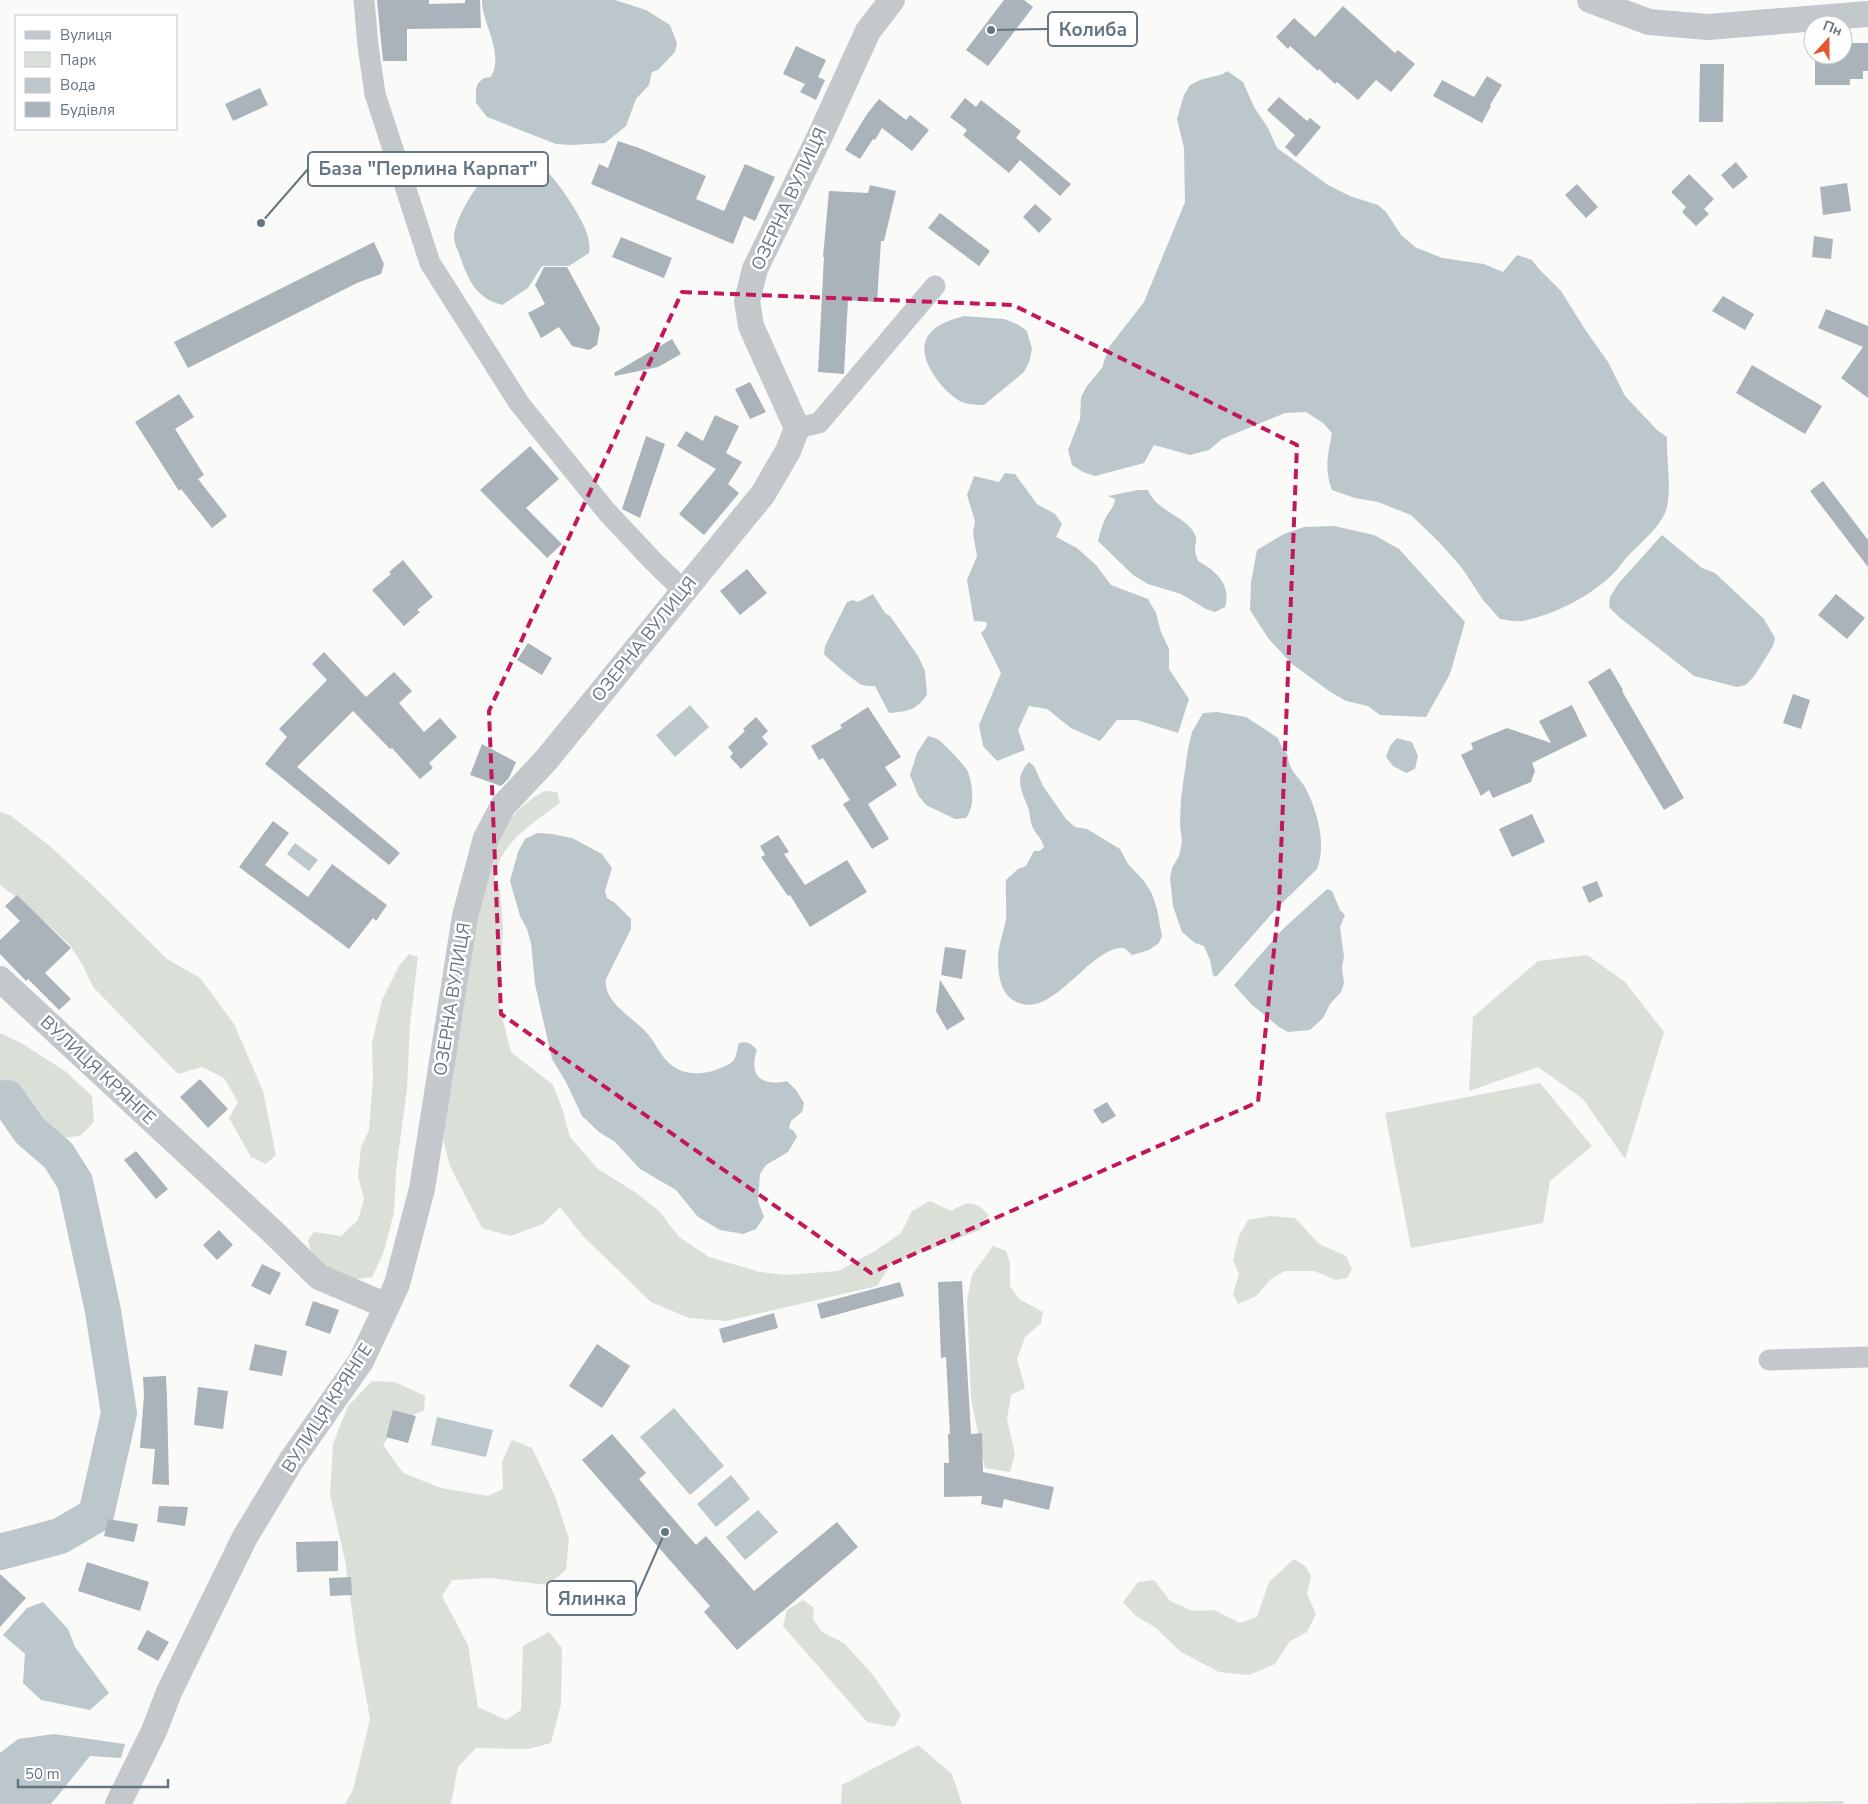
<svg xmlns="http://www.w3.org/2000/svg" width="1868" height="1804" viewBox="0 0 1868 1804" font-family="'Nunito Sans',sans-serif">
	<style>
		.green { fill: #dadfd7 }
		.water { fill: #bbc7cb }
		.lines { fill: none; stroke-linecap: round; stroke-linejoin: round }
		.river { stroke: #bbc7cb; stroke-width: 36 }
		.building { fill: #aab3b9 }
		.minor { stroke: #c3c8cc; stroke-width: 21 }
		.tertiary { stroke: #c3c8cc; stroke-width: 26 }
		.marked { fill: none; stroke: #c2185b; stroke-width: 4; stroke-dasharray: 10 6; stroke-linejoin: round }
		.labels { text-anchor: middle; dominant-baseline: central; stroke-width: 5; stroke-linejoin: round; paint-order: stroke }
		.street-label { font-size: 18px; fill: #657683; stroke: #fff }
		.leader { fill: none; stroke: #657683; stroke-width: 2 }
		.callout-dot { fill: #657683; stroke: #fff; stroke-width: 2 }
		.callout { fill: #fff; stroke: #657683; stroke-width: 2 }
		.callout-label { font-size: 19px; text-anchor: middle; font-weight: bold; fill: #657683 }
	</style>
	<rect width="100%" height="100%" fill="#fafaf8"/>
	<path class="green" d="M545 791 557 792 560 803C539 819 510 836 499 862 497 868 496 875 494 881L500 890 503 926 499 1005 511 1052 553 1085 562 1108 570 1137 598 1169 635 1192 659 1211 679 1237 709 1257 760 1272 786 1275 838 1271 875 1251 901 1233 912 1211 930 1201 951 1211C969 1201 974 1200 989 1215L980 1230 891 1264 877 1286 726 1321 689 1318 651 1302 583 1236 560 1207 543 1224 511 1236 482 1228 450 1166 443 1139 462 972 496 838 518 810 534 797Z
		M0 812 10 815 51 847 94 887 167 959 200 978 234 1024 263 1091 276 1155 266 1164 251 1157 229 1118 238 1102 224 1078 202 1067 178 1074 93 987 82 964 70 945 23 902 0 885Z
		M409 954 418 957 410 1025 407 1089 396 1171 394 1213 383 1254 372 1277 350 1280 328 1273 312 1255 308 1240 314 1232 341 1236 358 1220 364 1199 358 1177 361 1147 369 1130 373 1079 372 1043 382 1000 399 966Z
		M1587 955 1625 982 1664 1032 1625 1159 1583 1099 1538 1067 1469 1091 1473 1017 1538 961Z
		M0 1033 21 1043 65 1071 92 1096 94 1122 80 1136 61 1138 35 1111 0 1087Z
		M1540 1083 1592 1146 1550 1181 1543 1223 1411 1248 1385 1113Z
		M1270 1216 1295 1218 1319 1244 1346 1256 1352 1269 1347 1278 1336 1280 1314 1271H1285L1271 1279 1256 1296 1238 1304 1233 1294 1239 1274 1233 1260 1239 1236 1248 1220Z
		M993 1246 1006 1251 1010 1263V1286L1019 1299 1043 1312 1041 1323 1025 1337 1017 1359 1025 1388 1011 1395 1007 1419 1015 1454 1010 1472 985 1468 971 1398 967 1301 972 1275Z
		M372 1381 395 1382 425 1396 424 1411 402 1418 383 1445 403 1473 441 1488 488 1496 503 1489 502 1462 512 1440 532 1448 555 1496 569 1539 566 1570 547 1585 491 1578 452 1580 442 1596 468 1645 478 1707 506 1720 521 1710 523 1646 549 1632 562 1648 561 1704 551 1743 528 1749 476 1748 458 1767 451 1804H345L353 1790 370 1719 357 1647 345 1560 330 1495 333 1444 348 1406Z
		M1294 1559 1305 1566 1311 1576 1307 1594 1316 1614 1307 1632 1290 1641 1275 1664 1249 1675 1219 1672 1181 1652 1156 1628 1136 1616 1123 1602 1138 1582 1154 1580 1170 1601 1193 1611 1214 1610 1240 1623 1257 1617 1269 1582Z
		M803 1600 814 1608 813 1619 822 1632 844 1643 873 1675 901 1715 894 1727 867 1722 783 1626 787 1610Z
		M918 1745 952 1774 962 1804H841L842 1785Z
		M1843 1801 1844 1804H1655Z"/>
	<path class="water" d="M482 0H615L646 10 670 25 677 43 675 52 658 70 652 72 649 85 636 99 626 126 605 143 571 145 556 144 487 117 476 103V89L478 83 484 78 491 77C505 53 481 22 482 0Z
		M1227 71 1243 82 1254 107 1268 128 1277 148 1328 185 1350 196 1378 205 1386 212 1401 235 1415 247 1442 258 1484 264 1503 272 1517 255 1532 260 1538 268 1561 291 1586 331 1608 362 1625 396 1657 430 1667 437C1666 459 1673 494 1665 513 1658 528 1644 540 1633 551 1625 558 1620 567 1613 574 1588 598 1557 613 1523 621 1516 622 1507 620 1500 619L1483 600 1462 568 1440 543 1411 515 1378 502 1355 498 1332 490C1324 469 1328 454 1332 433L1323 423 1306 412 1285 413 1222 439 1209 450 1190 455 1154 445 1144 463 1095 476 1083 472 1072 465 1068 450 1080 419 1081 397 1087 386 1102 368 1109 347 1144 302 1185 202 1184 148 1177 119 1184 95 1190 85 1200 80 1223 74Z
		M515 162C524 163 537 164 545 170 557 179 583 219 587 234 589 240 590 247 589 253L569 266H542L528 288 502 305C476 298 468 280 460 256 458 250 454 243 454 238 454 218 482 173 500 165 504 163 511 163 515 162Z
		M964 316 1004 319 1017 324 1027 331 1032 349 1029 362 1024 372 984 405C977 405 969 405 962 402 943 393 914 356 928 336 937 323 951 320 964 316Z
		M1005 473 1015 474 1037 504 1055 514 1062 524 1056 537 1077 548 1096 565 1111 585 1148 599 1156 613 1161 632 1169 649V669L1189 699 1178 733 1137 720H1117L1100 741 1071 728 1047 709 1029 706 1018 730 1025 750 997 761 983 746 979 725 1001 673 981 633 986 628 987 622 974 621 967 580 977 556 973 533 975 521 967 495 974 476 999 482Z
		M1138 490H1148C1157 513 1189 516 1196 537 1197 540 1195 545 1195 549 1195 553 1197 557 1198 561 1215 570 1232 585 1225 607L1215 612 1206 609 1181 594 1148 584 1133 575 1098 541C1100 533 1102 525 1106 517 1110 510 1114 508 1115 499L1108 496Z
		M1334 526 1374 535 1399 549 1465 622 1450 674 1426 717 1380 715 1368 706 1346 701 1332 693 1292 664 1268 638 1250 610 1251 582 1257 550 1284 534 1304 527Z
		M1662 535 1702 568 1715 573 1764 619 1775 638 1773 646 1755 675 1746 685 1737 687 1694 676 1619 617 1609 607 1610 597 1618 584Z
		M873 594 885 613 890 616 918 656 925 671 927 695C915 711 909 711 889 713L875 686C871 686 866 686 862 685 857 683 828 659 824 654L825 646 847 602 853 600 858 602Z
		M690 705 709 727 675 757 656 735Z
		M1217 712 1246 717 1278 738C1280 745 1283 748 1287 754 1289 758 1288 762 1290 765 1293 774 1301 780 1305 787 1317 810 1327 844 1317 869L1276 909 1216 977 1213 975 1210 960 1204 946 1195 943 1182 932 1173 906 1170 878 1172 868 1179 856 1182 842 1180 824 1181 798 1188 749 1192 732 1203 713Z
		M928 736C931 737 936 738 939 740 946 746 964 764 968 772 973 785 975 807 966 818L955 819 926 805 918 795 910 775 917 753Z
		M1397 738 1412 742 1418 756 1415 769 1406 773 1393 766 1386 757 1390 746Z
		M1029 762 1034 766 1043 786 1066 819 1075 827 1087 829 1120 849 1128 864 1144 881 1152 894 1157 909 1162 936 1159 943 1149 950 1132 955C1128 952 1125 947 1120 948 1086 951 1050 1024 1013 1000 1000 992 998 973 998 959 998 945 1004 932 1006 918 1007 905 1005 892 1006 880L1018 869 1026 866 1034 851H1040L1044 847C1040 835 1036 835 1032 826 1030 821 1030 815 1029 810 1022 791 1013 779 1029 762Z
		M537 833 552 834 572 838 602 854 612 868 605 891 607 898 614 902 631 919V929L606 979C603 1002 632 1017 646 1032 655 1041 659 1054 669 1063 684 1077 706 1075 723 1067 727 1065 733 1063 735 1058 737 1053 737 1048 739 1043 747 1041 751 1043 757 1050 748 1076 762 1087 787 1081L796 1090 804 1103 802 1112 791 1121 789 1128 794 1131 797 1137 788 1152 766 1165 760 1174 758 1201 764 1217 756 1229 743 1234 720 1230 698 1217 676 1190 640 1169 615 1142 599 1132 582 1116 566 1082 552 1059 535 984 531 943 527 929 520 916 510 881 518 852 525 839Z
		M295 843 318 860 309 871 287 854Z
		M1327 889 1332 891 1340 910 1345 915 1340 927 1344 957 1342 967 1344 983 1341 992 1330 1004 1323 1018 1310 1030 1288 1032 1279 1027 1251 1004 1234 985 1283 929Z
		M674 1408 724 1466 690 1495 640 1437Z
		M437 1417 493 1430 486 1457 431 1445Z
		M731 1475 750 1499 716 1527 697 1504Z
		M758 1510 778 1532 745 1560 726 1537Z
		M43 1602 68 1629 75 1647 109 1693 90 1710 41 1700 23 1683 25 1654 3 1635 27 1608Z
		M54 1734 125 1744 121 1758 90 1756 51 1804H0V1753L18 1739Z"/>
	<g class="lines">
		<path class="river" d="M0 1099 7 1098 30 1131 58 1155 75 1182 103 1311 119 1413 96 1515 60 1536 0 1552"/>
	</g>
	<path class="building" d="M377 0H429V4L465 3V0H480L481 28 407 29V61H383Z
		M1004 0H1024L1033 7 988 66 966 50Z
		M1343 6 1395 53 1398 50 1415 64 1391 92 1376 80 1358 100 1337 82 1335 84 1319 69 1318 71 1290 46 1288 49 1276 37 1294 18 1315 37Z
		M1843 43H1868V71H1863V79H1850V85H1815V55H1843Z
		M796 46 826 60 818 77 825 80 816 100 800 92 805 84 783 74Z
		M1700 64H1724L1723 122H1699Z
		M1487 76 1502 85 1490 105 1491 106 1482 123 1433 96 1442 80 1474 97Z
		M260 88 268 105 233 121 225 104Z
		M1279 97 1307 121 1310 118 1321 127 1296 157 1285 147 1295 135 1267 110Z
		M965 98 976 107 981 100 1021 131 1016 138 1071 184 1060 196 1020 160 1009 173 963 135 967 130 950 117Z
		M879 99 906 120 910 115 929 130 912 151 882 128 875 140 873 139 860 159 845 150 867 114Z
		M618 141 639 148 706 176 696 199 724 211 745 164 775 177 755 221 744 216 733 244 591 184 599 164 608 168Z
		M1736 162 1748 177 1733 189 1721 175Z
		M1689 174 1714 199 1704 209 1709 214 1696 226 1682 212 1686 207 1671 192Z
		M1847 183 1851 211 1823 215 1820 187Z
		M1577 184 1598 207 1586 218 1565 195Z
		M870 185 896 191 884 241H881L877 302 848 300 844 374 818 372 824 257H823L829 191 868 193Z
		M1035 204 1052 219 1039 233 1023 217Z
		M940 213 990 251 979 266 928 228Z
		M1814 236 1833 239 1831 259 1812 257Z
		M621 237 672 258 664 278 612 257Z
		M374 242 384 264 381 274 357 283 188 368 174 342Z
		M544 267H567L600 328 597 345 589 350 572 346 559 327 541 338 528 313 545 304 535 285Z
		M1723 296 1754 314 1745 330 1712 311Z
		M1826 309 1868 326V398L1841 378 1863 347 1818 328Z
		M672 339 681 354 658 367 615 376 614 373Z
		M1752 365 1822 406 1805 434 1736 393Z
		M750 382 766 412 750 419 735 389Z
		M179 394 194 417 175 429 204 475 198 479 227 516 212 528 181 489 179 491 135 422Z
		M715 415 739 426 726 453 742 462 728 484 739 493 704 535 679 514 716 469 677 446 686 431 703 441Z
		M646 436 665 444 640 518 622 509Z
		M530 446 559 479 526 508 562 544 547 558 480 490Z
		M1823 481 1868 540V567L1810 491Z
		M403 560 433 597 417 610 420 612 404 626 372 590 391 574 389 572Z
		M747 569 767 593 740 615 720 591Z
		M1836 594 1865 618 1847 639 1818 615Z
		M528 643 552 658 542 675 517 660Z
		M324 652 366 697 394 672 412 691 399 703 424 732 440 718 457 737 429 763 433 768 420 779 392 748 390 749 353 711 297 767 400 853 389 865 265 764 287 737 279 729 327 680 312 664Z
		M1610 668 1623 690 1622 691 1684 798 1664 810 1588 682Z
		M1793 694 1810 700 1801 729 1783 723Z
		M1572 705 1587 736 1532 763 1535 771 1531 782 1493 798 1489 790 1481 796 1461 755 1473 749 1471 743 1507 728 1551 743 1539 721Z
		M868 707 901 757 885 767 897 785 868 804 889 839 872 849 843 804 850 800 823 758 819 760 811 746 842 728 840 725Z
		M756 717 768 731 762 737 768 744 741 769 730 757 733 753 728 747 745 731 743 729Z
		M482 744 516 762 509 778 501 786 470 775Z
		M1532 814 1545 842 1512 857 1499 829Z
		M273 821 289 833 265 865 308 897 332 864 387 905 376 921 373 918 349 949 239 867Z
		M778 835 789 852 784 854 805 885 847 860 867 892 810 927 790 895 788 896 761 857 765 855 760 846Z
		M1597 881 1603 896 1589 903 1582 887Z
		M17 895 71 948 45 973 71 999 59 1010 28 979 26 981 0 954V940L20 921 5 906Z
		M945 947 966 950 962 979 941 975Z
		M940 980 965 1019 947 1030 936 1011Z
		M200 1079 228 1109 208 1128 180 1097Z
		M1107 1102 1116 1116 1102 1124 1093 1110Z
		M136 1151 168 1189 156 1199 124 1160Z
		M219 1230 233 1245 217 1260 203 1245Z
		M262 1264 281 1273 270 1295 251 1286Z
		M962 1281 971 1434 982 1433 983 1472 1054 1487 1049 1510 1004 1499 1002 1508 981 1504 982 1496 944 1497V1463H949L948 1434H950L946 1357 941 1358 938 1282Z
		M900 1282 904 1296 821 1319 817 1304Z
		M313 1301 339 1310 330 1334 305 1325Z
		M774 1313 778 1328 723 1343 719 1329Z
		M255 1344 287 1351 282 1376 249 1370Z
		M597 1344 630 1366 602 1408 569 1386Z
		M166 1376 167 1397 169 1485 152 1484 155 1449 140 1448 144 1395 143 1377Z
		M198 1387 228 1391 223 1429 194 1425Z
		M393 1410 416 1416 408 1443 386 1437Z
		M612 1434 646 1473 639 1479 696 1545 706 1536 754 1591 837 1522 858 1547 737 1650 704 1612 710 1606 582 1460Z
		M159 1506 188 1507 185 1526 157 1522Z
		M108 1519 138 1524 134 1542 104 1536Z
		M338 1541V1571L297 1572 296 1542Z
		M87 1562 149 1582 140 1611 78 1591Z
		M0 1574 26 1598 0 1627Z
		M351 1577 352 1595 330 1596 329 1578Z
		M147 1630 169 1642 158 1661 137 1649Z"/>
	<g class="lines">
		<path class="minor" d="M364 0 368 46 375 94 430 263 519 403 607 512 653 561 684 591
			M797 428 819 423 935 286
			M1769 1360 1868 1357"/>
		<path class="tertiary" d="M1590 0 1649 22 1708 27 1868 14
			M0 979 273 1232 319 1277 387 1306 361 1361 291 1461 245 1537 169 1692 154 1731 118 1804
			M387 1306 397 1284 422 1189 465 916 486 838 503 806 547 759 763 494 788 451 797 428 751 326 747 301 755 269 820 136 868 31 892 0"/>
	</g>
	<path class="marked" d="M682 292 1013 305 1297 445 1279 903 1258 1102 871 1273 501 1014 489 711Z"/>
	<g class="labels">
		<g class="street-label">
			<text transform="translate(789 199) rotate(-65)">ОЗЕРНА ВУЛИЦЯ</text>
			<text transform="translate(644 639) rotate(-51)">ОЗЕРНА ВУЛИЦЯ</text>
			<text transform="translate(452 999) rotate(-81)">ОЗЕРНА ВУЛИЦЯ</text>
			<text transform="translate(98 1070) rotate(43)">ВУЛИЦЯ КРЯНГЕ</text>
			<text transform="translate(327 1408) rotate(-57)">ВУЛИЦЯ КРЯНГЕ</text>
		</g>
	</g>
	<path class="leader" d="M991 30L1048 29M261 223L308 169M665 1532L636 1598"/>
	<g class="callout-dot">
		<circle cx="991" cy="30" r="5"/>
		<circle cx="261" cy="223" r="5"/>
		<circle cx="665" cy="1532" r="5"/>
	</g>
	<g class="callout">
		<rect x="1048" y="12" width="89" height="34" rx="5"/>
		<rect x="308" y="152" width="240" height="34" rx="5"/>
		<rect x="547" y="1581" width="89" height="34" rx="5"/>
	</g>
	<g class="callout-label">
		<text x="1093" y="36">Колиба</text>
		<text x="428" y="175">База "Перлина Карпат"</text>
		<text x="592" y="1605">Ялинка</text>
	</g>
	<rect x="15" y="15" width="162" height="115" fill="#ffffff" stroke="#c1c8cd"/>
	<rect x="25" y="31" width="25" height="8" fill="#c3c8cc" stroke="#c1c8cd"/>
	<text x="60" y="40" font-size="15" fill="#657683">Вулиця</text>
	<rect x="25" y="52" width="25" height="15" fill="#dadfd7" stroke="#c1c8cd"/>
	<text x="60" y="65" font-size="15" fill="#657683">Парк</text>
	<rect x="25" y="78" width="25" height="15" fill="#bbc7cb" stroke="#c1c8cd"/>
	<text x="60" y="90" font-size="15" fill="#657683">Вода</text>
	<rect x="25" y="102" width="25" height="15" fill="#aab3b9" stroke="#c1c8cd"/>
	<text x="60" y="115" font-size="15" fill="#657683">Будівля</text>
	<g transform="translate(1828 40) rotate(21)"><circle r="24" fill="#ffffff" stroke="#c1c8cd"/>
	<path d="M0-4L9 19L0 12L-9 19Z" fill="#e4572e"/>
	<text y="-8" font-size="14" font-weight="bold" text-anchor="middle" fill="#657683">Пн</text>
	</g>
	<path d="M18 1779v8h150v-8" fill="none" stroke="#657683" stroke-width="2.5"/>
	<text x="25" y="1779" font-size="15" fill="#657683" stroke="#ffffff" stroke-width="4" paint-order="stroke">50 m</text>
</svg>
